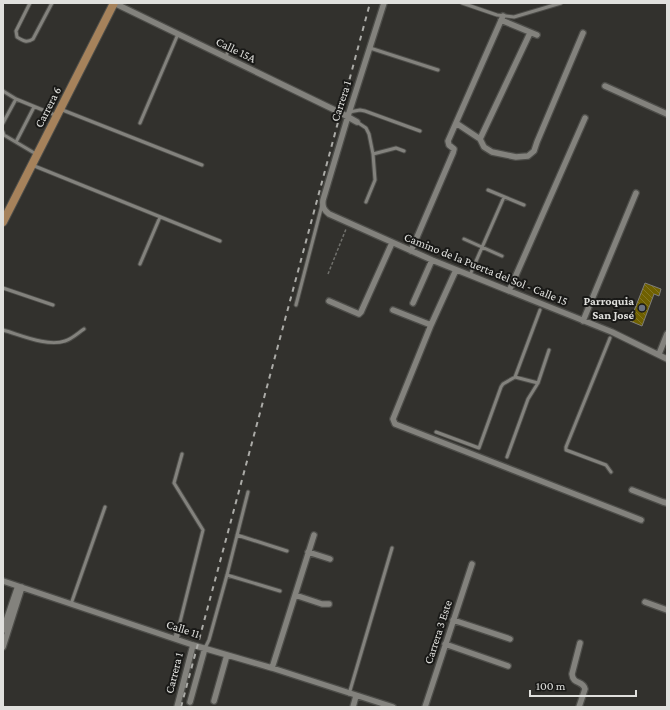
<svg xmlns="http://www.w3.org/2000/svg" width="670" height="710" viewBox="0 0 670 710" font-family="'Crimson Pro',serif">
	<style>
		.building { fill: url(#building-back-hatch); stroke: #7f7e79 }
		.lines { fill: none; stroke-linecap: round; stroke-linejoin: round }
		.service-casing { stroke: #4d4d49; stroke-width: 5 }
		.minor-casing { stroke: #4d4d49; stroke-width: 8 }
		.secondary-casing { stroke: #4d4d49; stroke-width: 10 }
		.path { stroke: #70706c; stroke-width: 1.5; stroke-dasharray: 3 2; stroke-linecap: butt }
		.service { stroke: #83827d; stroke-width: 3 }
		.minor { stroke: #83827d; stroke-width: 5.5 }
		.secondary { stroke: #a6825b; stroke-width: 8 }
		.rail { stroke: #ababa7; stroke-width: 2; stroke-dasharray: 5 5; stroke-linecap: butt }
		.worship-dot { fill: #6b7280; stroke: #191917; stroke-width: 1.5 }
		.labels { text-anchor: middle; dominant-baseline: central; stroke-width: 4; stroke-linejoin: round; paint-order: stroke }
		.street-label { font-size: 12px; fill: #e0e0dd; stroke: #191917 }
		.poi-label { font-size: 12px; font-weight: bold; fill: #e0e0dd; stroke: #191917; text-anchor: end }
	</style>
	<defs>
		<pattern id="building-back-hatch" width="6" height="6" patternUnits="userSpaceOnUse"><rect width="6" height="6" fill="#6f6000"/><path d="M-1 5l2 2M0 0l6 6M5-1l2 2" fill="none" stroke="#837625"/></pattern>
	</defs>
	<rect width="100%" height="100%" fill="#32312d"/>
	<path class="building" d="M645 283 661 289 659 296 654 294 642 326 630 321Z"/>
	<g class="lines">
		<defs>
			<path id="service" d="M30 3 16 31 17 37C23 41 27 43 33 39L52 3
				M462 3 497 15 514 17 561 3
				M370 48 438 70
				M226 57 229 47
				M3 91 16 99
				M60 109 202 165
				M349 112 360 110 365 111 420 131
				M357 122 366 128 369 134 373 154 375 180 366 202
				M3 123 16 99 55 115
				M140 123 178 34
				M3 132 4 135 36 154
				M16 142 34 107
				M373 154 396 148 404 151
				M32 165 220 241
				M488 190 524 205
				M464 239 502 256
				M140 264 160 217
				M470 275 504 197
				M3 288 53 305
				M296 305 322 205
				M3 330C21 335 47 347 65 341 72 339 78 333 84 329
				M610 338 566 447V450L606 465 611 472
				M515 377 538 383
				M436 432 479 448 501 387 503 384 515 377 540 310
				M507 457 528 399 538 383 549 350
				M237 535 287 551
				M227 575 280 591
				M71 604 105 507
				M178 630 203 530 174 483 182 454
				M205 648 209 640 227 575 248 492
				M349 694 392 548"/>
			<path id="minor" d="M114 3 341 113 357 122
				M384 3 348 116 323 200C322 207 324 210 329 214L432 260 612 332 667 359
				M501 20 537 35
				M605 86 667 114
				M456 123 480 139 484 147 492 152 516 157 528 156 534 151 537 142 583 33
				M480 139 530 33
				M411 251 453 153 454 149 449 145 448 141 503 16
				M456 270 431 325 393 419 395 424 641 520
				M509 291 585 118
				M329 301 359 314 361 312 392 243
				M413 303 432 260
				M393 310 431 325
				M583 321 636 193
				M659 354 667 334
				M632 490 663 502 667 503
				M308 552 330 559
				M3 581 193 645 272 668 393 707
				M295 595 322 604H329
				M645 602 667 610
				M453 620 510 639
				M3 630 18 586
				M176 639 178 630
				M445 644 508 666
				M3 647 22 587
				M272 668 314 535
				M214 701 227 655
				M190 702 205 648
				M177 707 193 645
				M353 707 356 696
				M425 707 472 564
				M579 707 585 689C583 680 573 685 572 674L580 643"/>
			<path id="secondary" d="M3 222 114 3"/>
		</defs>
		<use href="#service" class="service-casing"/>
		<use href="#minor" class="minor-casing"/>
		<use href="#secondary" class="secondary-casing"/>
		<path class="path" d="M328 274 346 229"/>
		<use href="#service" class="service"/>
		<use href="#minor" class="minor"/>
		<use href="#secondary" class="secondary"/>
		<path class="rail" d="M181 707 370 3"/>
	</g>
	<circle class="worship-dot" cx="642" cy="308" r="4"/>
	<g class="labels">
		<g class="street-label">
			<text transform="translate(236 50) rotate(26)">Calle 15A</text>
			<text transform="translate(341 101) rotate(-72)">Carrera 1</text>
			<text transform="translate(48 107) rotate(-63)">Carrera 6</text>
			<text transform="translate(486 269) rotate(22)">Camino de la Puerta del Sol - Calle 15</text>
			<text transform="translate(183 629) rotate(18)">Calle 11</text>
			<text transform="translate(438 632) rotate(-72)">Carrera 3 Este</text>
			<text transform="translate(174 673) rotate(-76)">Carrera 1</text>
		</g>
		<g class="poi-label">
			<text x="634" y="301">Parroquia<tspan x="634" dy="14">San José</tspan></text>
		</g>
	</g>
	<rect width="670" height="710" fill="none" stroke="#e0e0dd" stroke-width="8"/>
	<path d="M530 690v6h106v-6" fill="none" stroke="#e0e0dd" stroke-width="2"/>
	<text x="536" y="690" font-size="12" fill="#e0e0dd" stroke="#191917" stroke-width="3" paint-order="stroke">100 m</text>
</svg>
